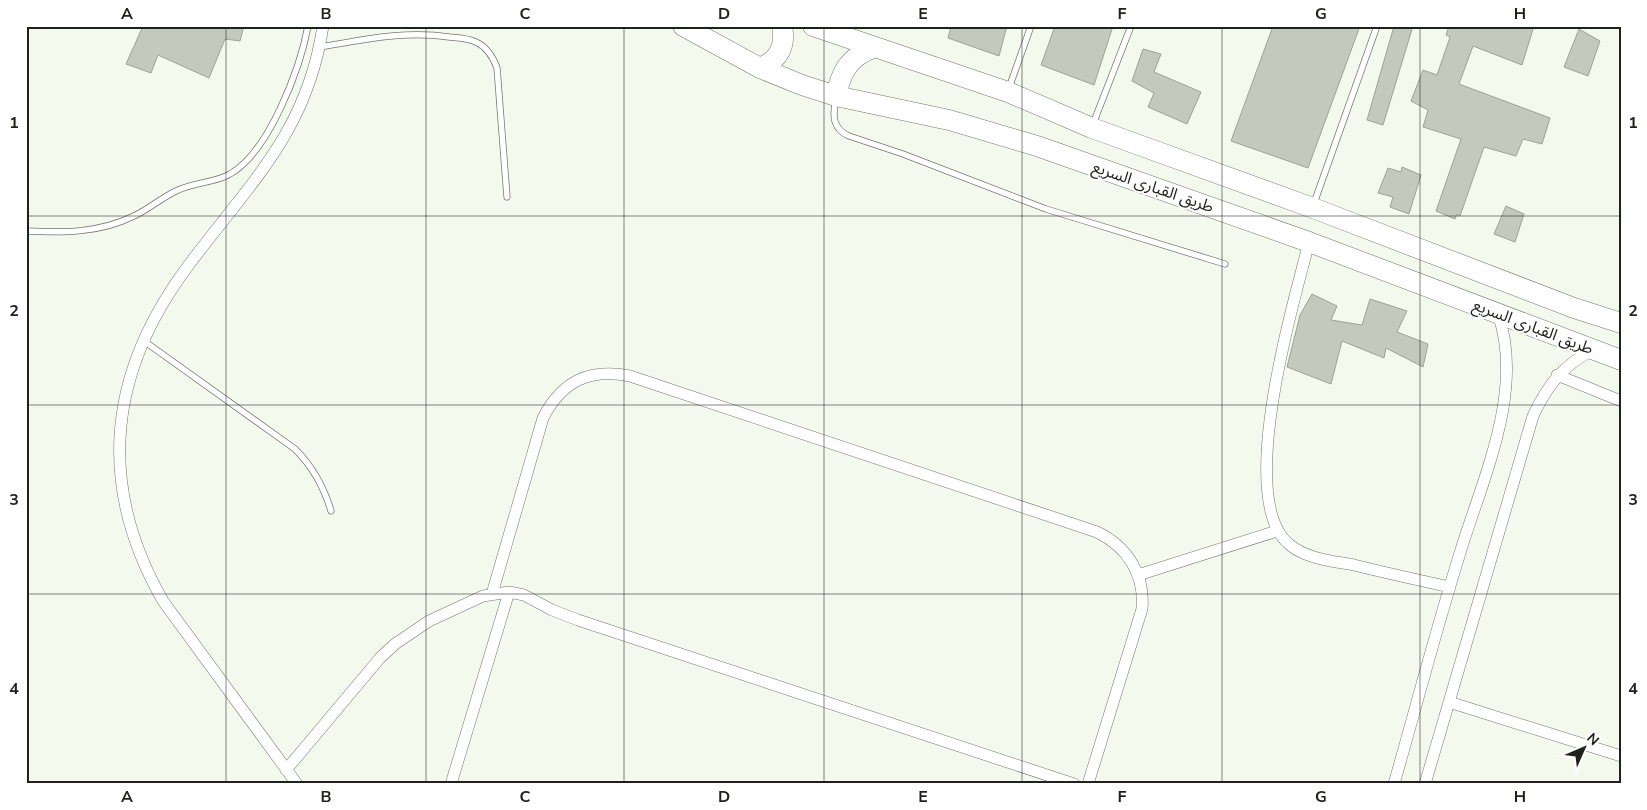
<svg xmlns="http://www.w3.org/2000/svg" width="1647" height="810" viewBox="0 0 1647 810" font-family="'Nunito Sans','Noto Sans Arabic',sans-serif">
	<style>
		.building { fill: #c4c9be; stroke: #9da298 }
		.lines { fill: none; stroke-linecap: round; stroke-linejoin: round }
		.lane-casing { stroke: #73776e; stroke-width: 7 }
		.street-casing { stroke: #73776e; stroke-width: 12 }
		.highway-casing { stroke: #73776e; stroke-width: 21 }
		.lane { stroke: #fff; stroke-width: 5.5 }
		.street { stroke: #fff; stroke-width: 11 }
		.highway { stroke: #fff; stroke-width: 20 }
		.grid { fill: none; stroke: #1f211d; stroke-width: 1; stroke-opacity: 0.55 }
		.labels { text-anchor: middle; dominant-baseline: central; stroke-width: 4; stroke-linejoin: round; paint-order: stroke }
		.street-label { font-size: 16px; fill: #1f211d; stroke: #fff }
		.neatline { fill: none; stroke: #1f211d; stroke-width: 2 }
		.grid-label { font-size: 16px; text-anchor: middle; font-weight: bold; fill: #1f211d }
	</style>
	<rect width="100%" height="100%" fill="#f4f9ee"/>
	<path class="building" d="M143 26H244L240 41 225 39 209 78 158 55 151 73 126 64Z
		M951 26H1007L999 56 948 38Z
		M1055 26H1113L1094 85 1041 65Z
		M1273 26H1360L1308 168 1231 141Z
		M1394 26H1413L1383 125 1367 120Z
		M1449 26H1534L1522 65 1473 46 1459 84 1550 118 1542 144 1523 139 1516 156 1484 147 1460 216 1457 214 1455 219 1436 211 1461 139 1423 127 1428 110 1411 101 1423 70 1437 75 1450 37 1446 35Z
		M1579 29 1600 41 1588 76 1564 67Z
		M1143 49 1161 54 1154 72 1201 92 1187 124 1148 107 1154 93 1132 81Z
		M1402 167 1421 175 1409 214 1390 207 1393 197 1378 193 1388 168 1401 172Z
		M1506 206 1524 214 1515 242 1494 234Z
		M1312 294 1337 306 1331 320 1362 325 1370 299 1407 311 1397 332 1428 344 1423 367 1386 348 1384 358 1342 341 1331 384 1287 367 1300 315Z"/>
	<g class="lines">
		<defs>
			<path id="lane" d="M320 47C363 40 405 30 449 37 458 38 468 38 476 42 487 47 493 57 497 68L507 197
				M1009 88 1031 26
				M836 100C832 116 833 129 849 136L903 154 1046 209 1225 264
				M1093 124 1131 26
				M1313 206 1377 26
				M26 231C64 233 99 233 134 216 149 209 161 198 176 191 194 182 215 183 230 174 269 152 300 69 308 26
				M144 341 295 449C313 467 324 487 331 511"/>
			<path id="street" d="M1309 242C1294 303 1234 501 1290 545 1307 559 1333 561 1354 565 1386 573 1418 580 1450 587
				M1557 375 1621 401
				M1138 575 1277 531
				M492 594 543 418C562 381 589 368 630 376L1097 532C1128 547 1145 575 1142 609L1088 784
				M1449 702 1621 756
				M286 770 380 658 395 644 429 621 483 596 509 592 524 595 552 610 578 620 1074 784
				M297 784 163 601C96 484 108 373 188 266 249 184 307 133 323 26
				M451 784 509 592
				M1394 784C1416 707 1436 630 1460 553 1482 480 1525 391 1498 314
				M1425 784 1533 416C1547 386 1563 365 1593 350"/>
			<path id="highway" d="M683 26 760 68 802 85 836 96 949 120 1037 146 1309 242 1621 360
				M813 26 1008 92 1092 128 1313 208 1574 308 1621 323
				M760 68C779 60 786 46 782 26
				M836 96C841 72 849 57 873 48"/>
		</defs>
		<use href="#lane" class="lane-casing"/>
		<use href="#street" class="street-casing"/>
		<use href="#highway" class="highway-casing"/>
		<use href="#lane" class="lane"/>
		<use href="#street" class="street"/>
		<use href="#highway" class="highway"/>
	</g>
	<path class="grid" d="M226 26V784M426 26V784M624 26V784M824 26V784M1022 26V784M1222 26V784M1420 26V784M26 216H1621M26 405H1621M26 594H1621"/>
	<g class="labels">
		<g class="street-label">
			<text transform="translate(1153 187) rotate(19)">طريق القبارى السريع</text>
			<text transform="translate(1533 327) rotate(21)">طريق القبارى السريع</text>
		</g>
	</g>
	<rect width="1647" height="810" fill="none" stroke="#ffffff" stroke-width="55"/>
	<g transform="translate(1584 748) rotate(45)" stroke="#ffffff" stroke-width="4" paint-order="stroke">
	<path d="M0-4L9 19L0 12L-9 19Z" fill="#1f211d"/>
	<text y="-8" font-size="14" font-weight="bold" text-anchor="middle" fill="#1f211d">N</text>
	</g>
	<rect x="28" y="28" width="1592" height="754" class="neatline"/>
	<g class="grid-label">
		<text x="127" y="19">A</text>
		<text x="326" y="19">B</text>
		<text x="525" y="19">C</text>
		<text x="724" y="19">D</text>
		<text x="923" y="19">E</text>
		<text x="1122" y="19">F</text>
		<text x="1321" y="19">G</text>
		<text x="1520" y="19">H</text>
		<text x="14" y="128">1</text>
		<text x="1633" y="128">1</text>
		<text x="14" y="316">2</text>
		<text x="1633" y="316">2</text>
		<text x="14" y="505">3</text>
		<text x="1633" y="505">3</text>
		<text x="14" y="694">4</text>
		<text x="1633" y="694">4</text>
		<text x="127" y="802">A</text>
		<text x="326" y="802">B</text>
		<text x="525" y="802">C</text>
		<text x="724" y="802">D</text>
		<text x="923" y="802">E</text>
		<text x="1122" y="802">F</text>
		<text x="1321" y="802">G</text>
		<text x="1520" y="802">H</text>
	</g>
</svg>
